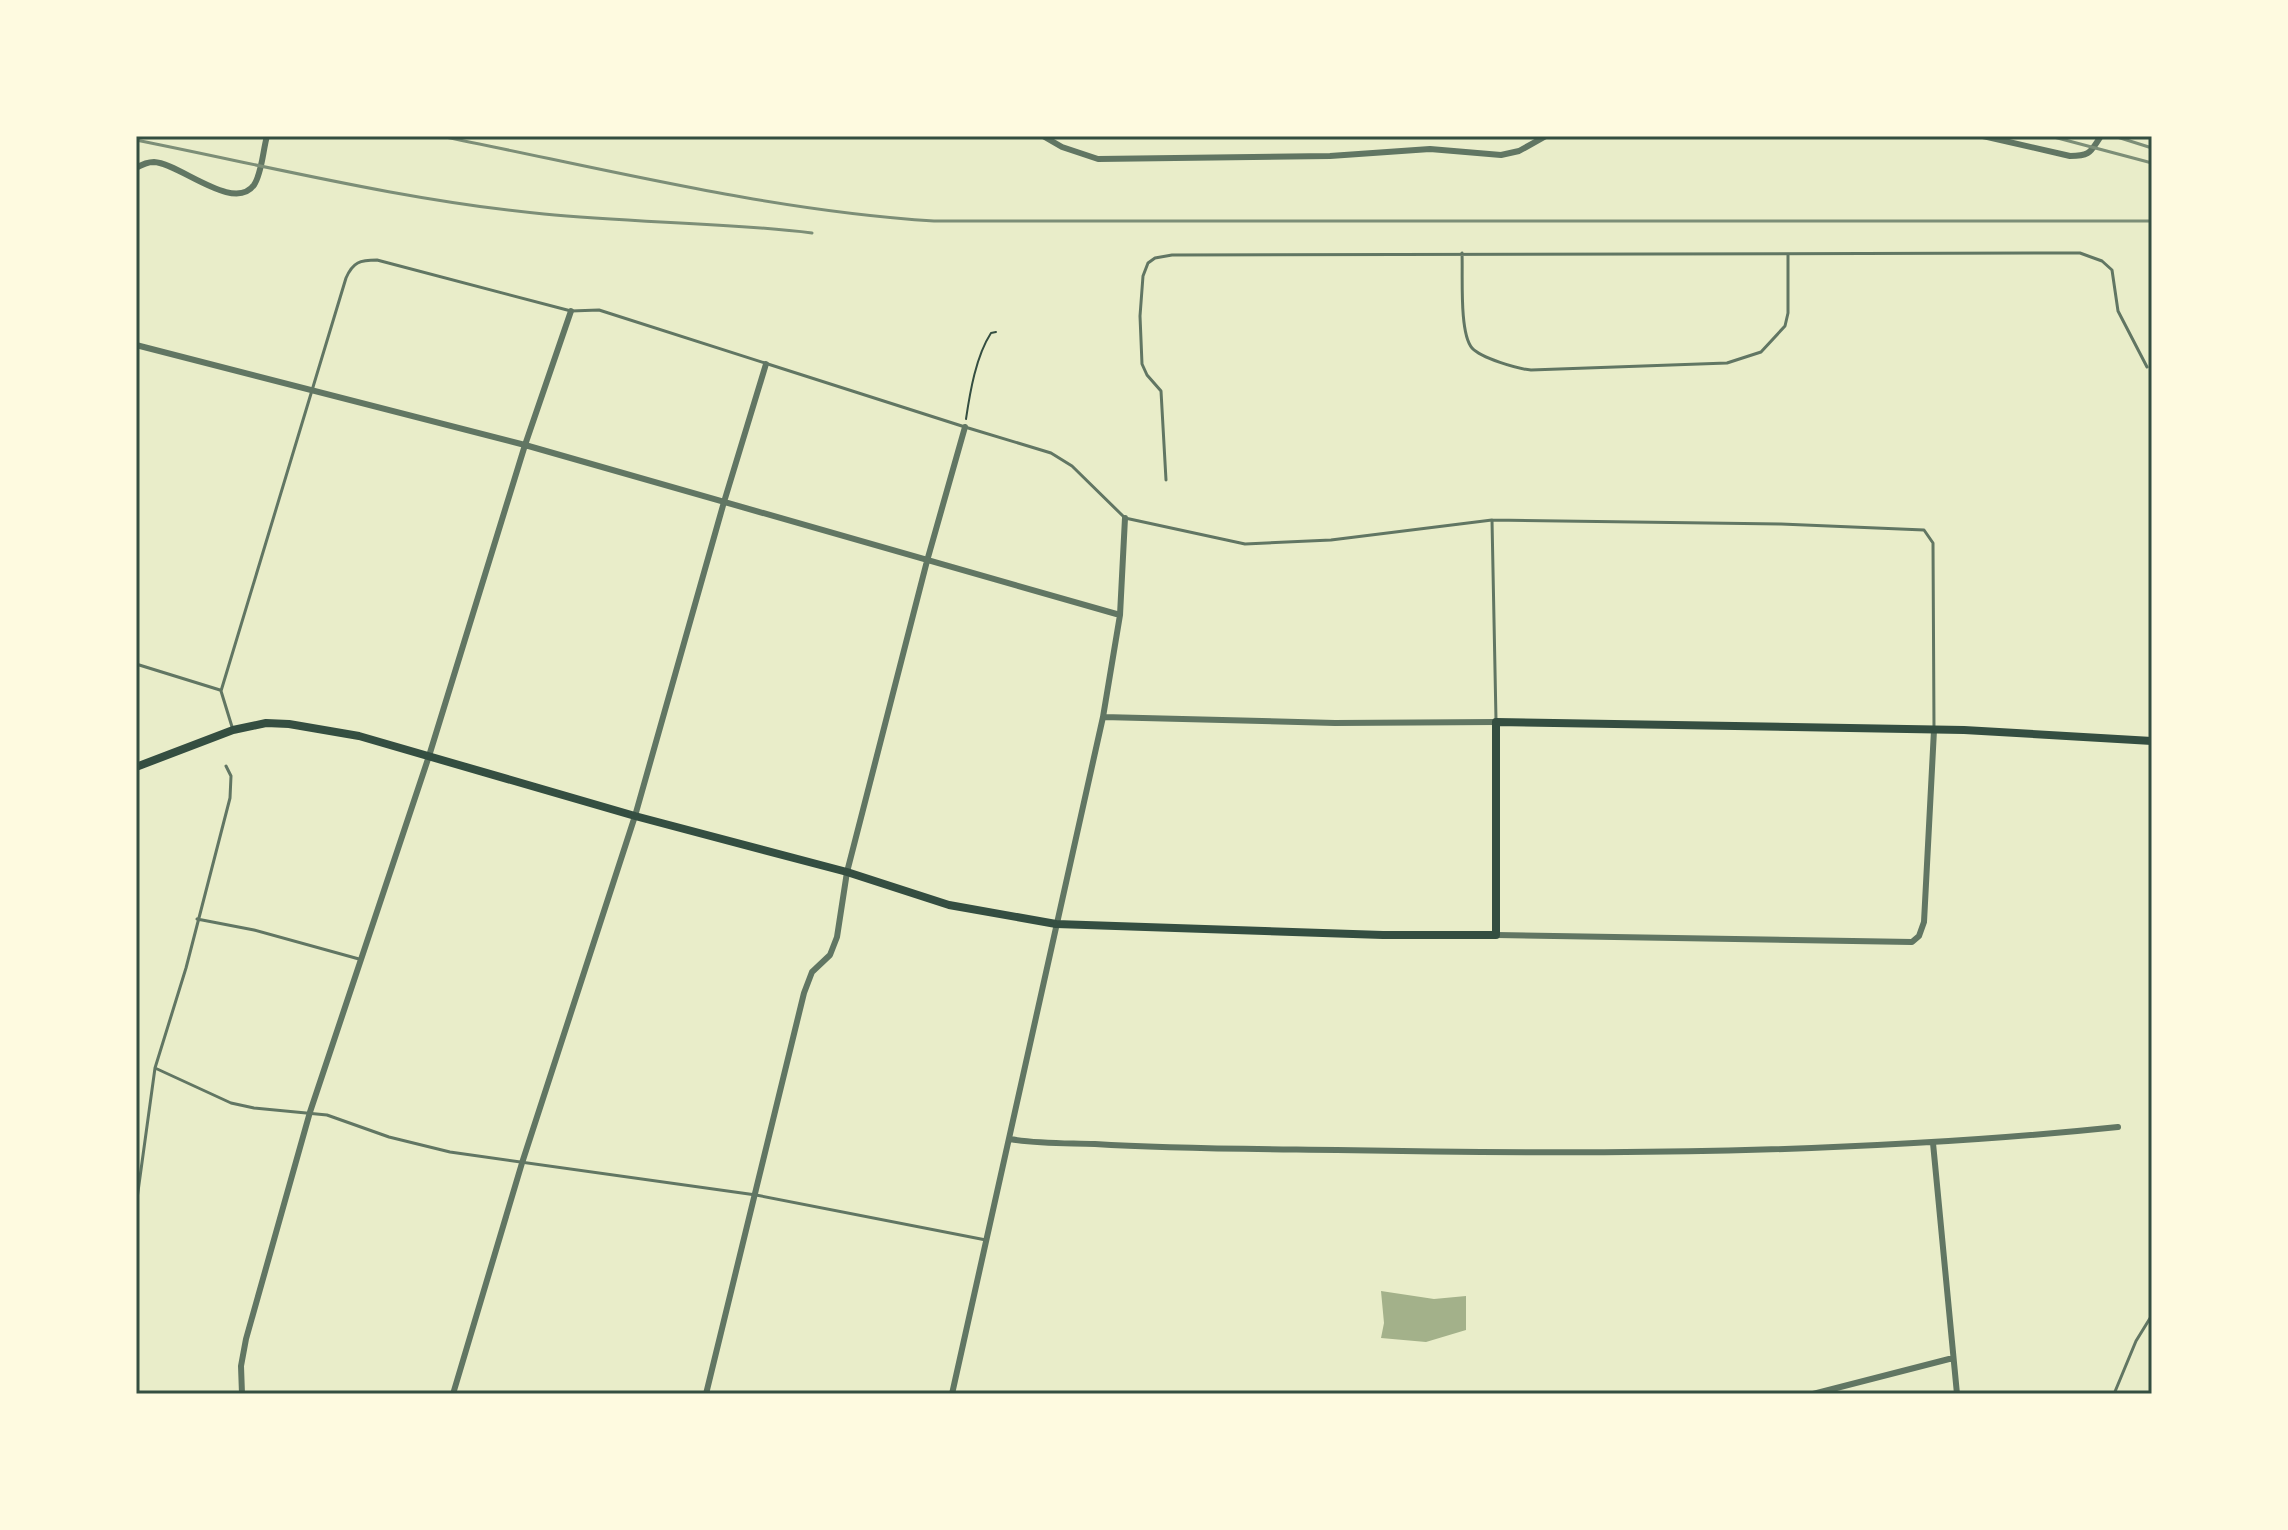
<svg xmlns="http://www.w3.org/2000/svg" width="2288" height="1530" viewBox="0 0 2288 1530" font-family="'Noto Sans',sans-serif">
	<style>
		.water { fill: #a3b18a }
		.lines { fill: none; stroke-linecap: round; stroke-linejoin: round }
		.path { stroke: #344e41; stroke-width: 2 }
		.service { stroke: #617663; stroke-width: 3 }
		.minor { stroke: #617663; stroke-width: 6 }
		.secondary { stroke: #344e41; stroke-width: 8 }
		.rail { stroke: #7c8e77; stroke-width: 3 }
		.neatline { fill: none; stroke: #344e41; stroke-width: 3 }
	</style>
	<rect width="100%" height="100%" fill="#e9edc9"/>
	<path class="water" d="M1381 1291 1434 1299 1466 1296V1330L1426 1342 1381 1338 1384 1323Z"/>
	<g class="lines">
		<path class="path" d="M966 419C970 392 976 356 991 333L996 332"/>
		<path class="service" d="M1462 253C1463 274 1459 333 1472 348 1481 358 1518 369 1531 370L1727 363 1761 352 1785 326 1788 313V254
			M1166 480 1161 391 1147 375 1142 364 1140 316 1143 276 1148 263 1155 258 1172 255 2080 253 2102 261 2112 270 2118 311 2147 367
			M1492 520 1496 720
			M136 664 220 690
			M233 730 221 691 346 278C353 262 360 260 377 260L571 311 599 310 965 427 1051 453 1072 466 1125 518 1245 544 1331 540 1492 520 1781 524 1924 530 1933 543 1934 729
			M197 919 254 930 359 959
			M155 1068 231 1103 254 1108 327 1115 389 1137 450 1152 756 1195 986 1240
			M136 1206 155 1068 186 968 230 798 231 776 226 766
			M2114 1394 2136 1341 2152 1315"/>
		<path class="minor" d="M1043 136 1062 147 1098 159 1330 156 1430 149 1501 155 1519 151 1546 136
			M1983 136 2070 156C2091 156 2090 152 2101 136
			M136 168C141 165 148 162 154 162 179 163 234 213 254 185 262 173 263 150 267 136
			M136 345 525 445 1120 615
			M1103 717 1335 723 1496 722
			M1496 935 1912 942 1919 936 1924 922 1934 730
			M1010 1139C1038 1144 1066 1143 1095 1144 1175 1149 1256 1149 1337 1150 1598 1155 1859 1154 2118 1127
			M1933 1143 1957 1394
			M242 1394 241 1366 246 1339 310 1112 429 756 525 445 571 311
			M453 1394 522 1163 635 816 724 502 766 364
			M706 1394 804 993 812 972 830 955 837 937 847 872 927 561 965 427
			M952 1394 1103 717 1120 615 1125 518
			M1813 1394 1953 1358"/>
		<path class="secondary" d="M136 767 233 730 266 723 289 724 359 736 635 816 847 872 949 905 1056 924 1383 935H1496V722L1964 730 2152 741"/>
		<path class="rail" d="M440 136C601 168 770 211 934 221H2152
			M2050 136 2152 163
			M2114 136 2152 148
			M136 140C271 167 407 201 544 214 633 223 723 222 812 233"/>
	</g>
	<rect width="2288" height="1530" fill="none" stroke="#fefae0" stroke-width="276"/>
	<rect x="138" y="138" width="2012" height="1254" class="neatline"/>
</svg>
